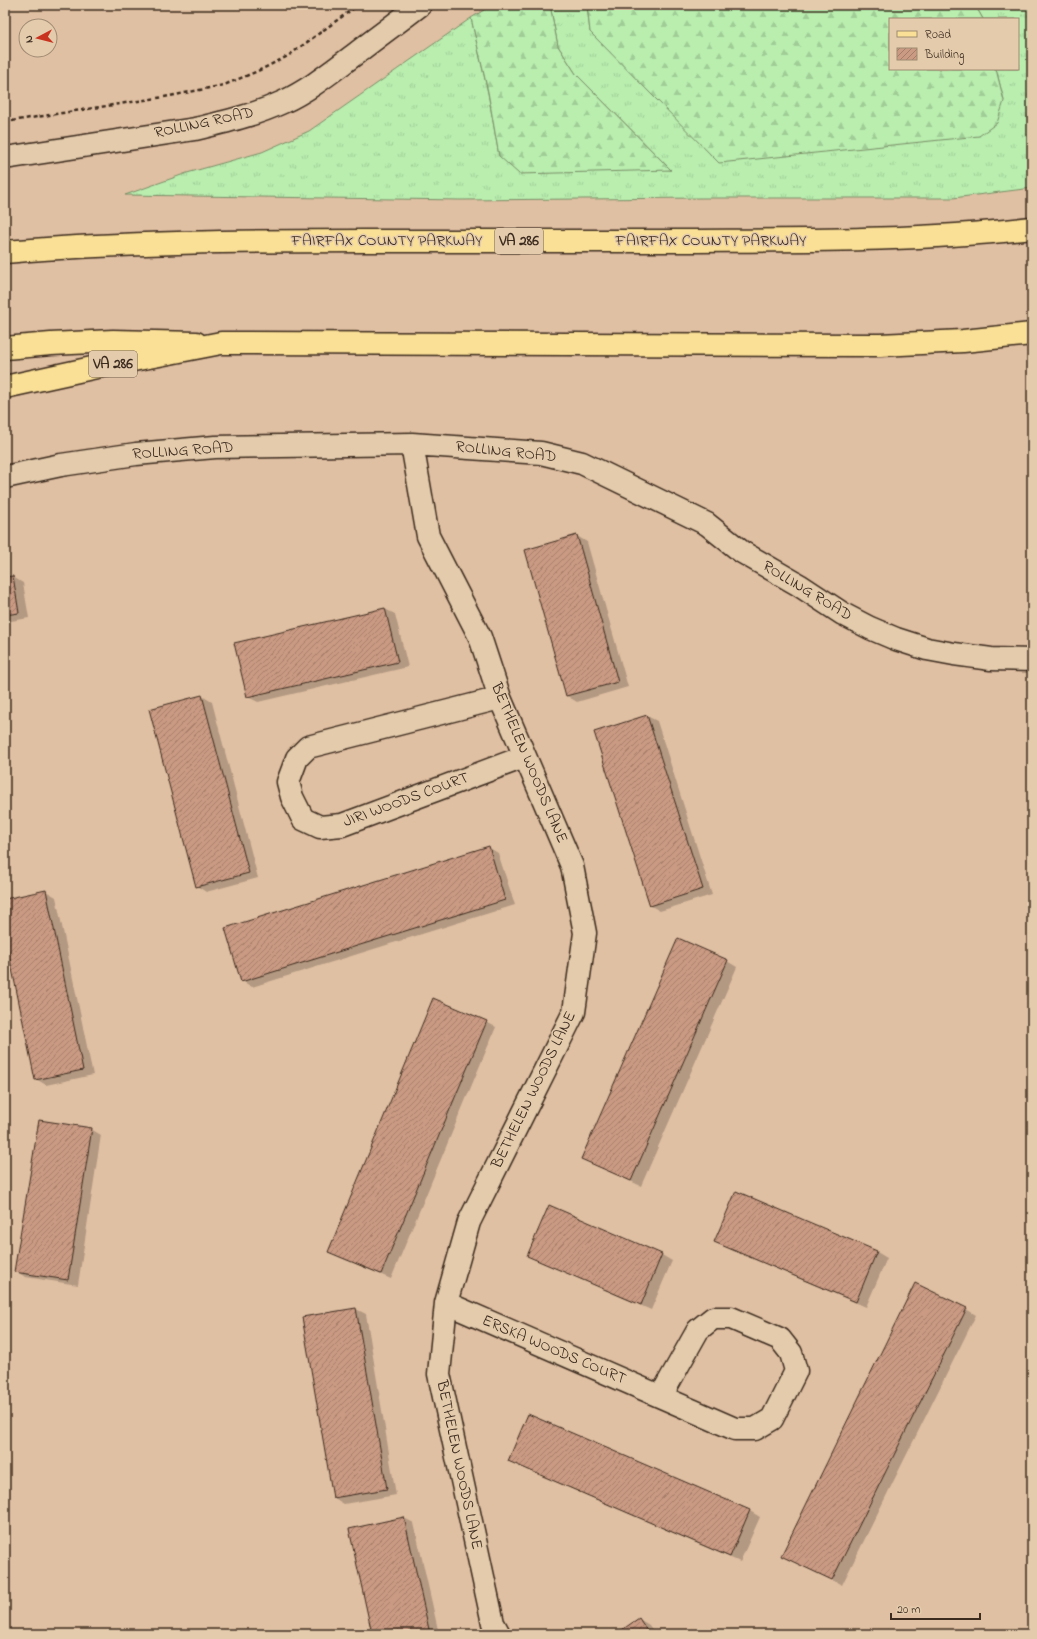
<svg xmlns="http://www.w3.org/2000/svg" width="1037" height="1639" viewBox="0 0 1037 1639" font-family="'Indie Flower',sans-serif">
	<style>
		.grass { fill: url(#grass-tufts); stroke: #7a8c66 }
		.forest { fill: url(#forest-firs); stroke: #7a8c66 }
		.shadow { fill: #0003 }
		.building { fill: url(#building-hatch); stroke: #3b2a1e }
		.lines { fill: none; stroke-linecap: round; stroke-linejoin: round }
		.minor-casing { stroke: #3b2a1e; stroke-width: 25 }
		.tertiary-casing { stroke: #3b2a1e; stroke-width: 25 }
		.primary-casing { stroke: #3b2a1e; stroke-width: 25 }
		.motorway-casing { stroke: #3b2a1e; stroke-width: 25 }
		.path { stroke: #3b2a1e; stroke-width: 2.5; stroke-dasharray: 4 3; stroke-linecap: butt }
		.minor { stroke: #e3cbac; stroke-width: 22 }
		.tertiary { stroke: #e3cbac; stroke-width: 22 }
		.primary { stroke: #fadf96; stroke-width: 22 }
		.motorway { stroke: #fadf96; stroke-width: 22 }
		.labels { text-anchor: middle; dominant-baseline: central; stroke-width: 3; stroke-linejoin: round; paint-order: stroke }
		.shield { fill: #e3cbac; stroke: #6d5a49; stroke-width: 1 }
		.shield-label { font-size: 15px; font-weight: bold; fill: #3b2a1e }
		.street-label { font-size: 16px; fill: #3b2a1e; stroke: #e3cbac }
	</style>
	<defs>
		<pattern id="grass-tufts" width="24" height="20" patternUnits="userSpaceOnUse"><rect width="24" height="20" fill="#b9eeaf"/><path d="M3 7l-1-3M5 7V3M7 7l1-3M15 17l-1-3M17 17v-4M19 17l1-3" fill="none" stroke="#a0cc96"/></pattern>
		<pattern id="forest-firs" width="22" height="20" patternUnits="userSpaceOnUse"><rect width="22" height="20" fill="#b9eeaf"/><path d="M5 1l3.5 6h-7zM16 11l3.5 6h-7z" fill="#a0cc96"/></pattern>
		<pattern id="building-hatch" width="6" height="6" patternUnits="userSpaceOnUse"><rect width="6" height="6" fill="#ca9a83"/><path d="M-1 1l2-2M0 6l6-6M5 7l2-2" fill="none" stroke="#a57e6b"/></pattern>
	</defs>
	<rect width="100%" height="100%" fill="#e0c0a3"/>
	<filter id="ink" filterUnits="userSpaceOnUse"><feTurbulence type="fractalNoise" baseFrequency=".025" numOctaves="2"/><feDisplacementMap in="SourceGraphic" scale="8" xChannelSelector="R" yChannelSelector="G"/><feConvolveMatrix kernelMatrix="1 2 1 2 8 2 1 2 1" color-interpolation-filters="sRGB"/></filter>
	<g filter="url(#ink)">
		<path class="grass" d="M550 5H587L590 32 1004 101 996 69H1018V19H983L975 5H1032V188L953 198H701L461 200 125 195 187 173 262 152 309 131 471 18 488 93 499 156 671 170 576 74 558 46Z"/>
		<path class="forest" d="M492 5H550L558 46 576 74 671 170 519 174 499 156 488 92 471 18Z
			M587 5H975L983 19H890V69H996L1004 101 997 123 979 136 719 163 590 32Z"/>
		<path class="shadow" d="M577 536 587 542 628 687 577 702 567 696 526 551Z
			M13 577 23 583 29 618 5 622V578Z
			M385 609 395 614 408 667 258 702 248 697 235 643Z
			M202 696 212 702 258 878 206 892 197 886Z
			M647 716 657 721 712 895 660 911 651 906Z
			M488 847 498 853 515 905 252 987 242 981Z
			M46 891 56 897 93 1075 46 1085 36 1079 5 930V900Z
			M727 961 737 967 641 1186 582 1159Z
			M486 1022 496 1027 391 1279 339 1257 329 1252Z
			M91 1129 101 1135 78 1285 25 1277 16 1271Z
			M737 1192 877 1252 887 1258 866 1307 725 1247 716 1241Z
			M550 1207 662 1255 672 1261 651 1310 539 1261 529 1256Z
			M356 1309 366 1314 396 1495 344 1504 334 1498Z
			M966 1309 976 1315 842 1585 792 1561Z
			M528 1415 750 1511 760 1517 740 1562 519 1466 509 1460Z
			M404 1518 414 1523 439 1634H373Z
			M639 1619 649 1625 655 1634H617Z"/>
		<path class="building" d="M577 535 618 682 566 696 525 550Z
			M13 576 19 613 5 615V577Z
			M385 608 398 662 247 697 234 643Z
			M202 695 249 873 196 887 149 709Z
			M647 715 703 889 650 906 594 732Z
			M489 846 505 900 241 982 225 928Z
			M46 890 83 1070 35 1080 5 935V899Z
			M678 938 728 960 631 1181 581 1159Z
			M433 998 487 1021 381 1274 328 1252Z
			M39 1120 92 1128 68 1280 14 1272Z
			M736 1191 877 1251 856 1302 714 1242Z
			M549 1205 662 1254 641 1305 527 1256Z
			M915 1283 967 1308 832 1580 781 1556Z
			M356 1308 387 1489 333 1498 302 1317Z
			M528 1414 750 1510 730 1557 508 1461Z
			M404 1517 430 1634H372L349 1529Z
			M639 1618 649 1634H616Z"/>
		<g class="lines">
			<defs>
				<path id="minor" d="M412 444 428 536 480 637 500 698 572 866 585 933 574 1012 469 1222 446 1303 439 1374 493 1623 499 1634
					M5 477 61 465 136 454 215 447 412 444 541 453 582 463 707 524 742 552 799 585 843 614 870 628 896 639 927 649 954 654 991 659 1032 660
					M500 698 308 747 297 758 288 782 292 797 303 819 320 827 342 825 524 757
					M446 1303 735 1429H755L772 1419 796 1371 791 1353 780 1339 731 1318H713L698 1330 661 1396"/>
				<path id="tertiary" d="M5 158 195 129C225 122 255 115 283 102 309 90 331 72 354 55 376 38 398 22 420 5"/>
				<path id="primary" d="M5 348 51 344 113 341 196 343"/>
				<path id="motorway" d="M5 252C125 242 246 241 366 241 468 241 569 241 671 241 792 240 912 242 1032 228
					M5 387 92 368 221 343 880 345 963 341 1032 334"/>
			</defs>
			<use href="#minor" class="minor-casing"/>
			<use href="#tertiary" class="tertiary-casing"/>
			<use href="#primary" class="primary-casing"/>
			<use href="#motorway" class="motorway-casing"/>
			<path class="path" d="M5 122 170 96 224 85 258 71 288 56 358 5"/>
			<use href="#minor" class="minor"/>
			<use href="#tertiary" class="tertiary"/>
			<use href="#primary" class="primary"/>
			<use href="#motorway" class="motorway"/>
		</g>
	</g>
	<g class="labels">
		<g class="shield">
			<rect x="495" y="228" width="48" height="26" rx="3"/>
			<rect x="89" y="351" width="48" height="26" rx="3"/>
		</g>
		<g class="shield-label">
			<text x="519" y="241">VA 286</text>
			<text x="113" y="364">VA 286</text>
		</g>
		<g class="street-label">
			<text transform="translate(204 123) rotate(-12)">ROLLING ROAD</text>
			<text x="387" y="241">FAIRFAX COUNTY PARKWAY</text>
			<text x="711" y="241">FAIRFAX COUNTY PARKWAY</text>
			<text transform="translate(183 451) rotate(-4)">ROLLING ROAD</text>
			<text transform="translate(506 452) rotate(6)">ROLLING ROAD</text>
			<text transform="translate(807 591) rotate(31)">ROLLING ROAD</text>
			<text transform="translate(529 763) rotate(67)">BETHELEN WOODS LANE</text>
			<text transform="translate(406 800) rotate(-20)">JIRI WOODS COURT</text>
			<text transform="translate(534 1090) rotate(-64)">BETHELEN WOODS LANE</text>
			<text transform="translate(554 1350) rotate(23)">ERSKA WOODS COURT</text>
			<text transform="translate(459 1465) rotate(78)">BETHELEN WOODS LANE</text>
		</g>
	</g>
	<rect width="1037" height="1639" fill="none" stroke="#e3cbac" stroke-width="20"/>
	<rect x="10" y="10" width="1017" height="1619" fill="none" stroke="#3b2a1e" stroke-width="1.5" filter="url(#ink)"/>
	<rect x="889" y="18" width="130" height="52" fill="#e3cbac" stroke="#a08b73"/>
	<rect x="897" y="31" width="20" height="6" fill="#fadf96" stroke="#a08b73"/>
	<text x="925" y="38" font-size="12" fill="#3b2a1e">Road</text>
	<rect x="897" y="48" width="20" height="12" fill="url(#building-hatch)" stroke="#a08b73"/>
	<text x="925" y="58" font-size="12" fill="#3b2a1e">Building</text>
	<g transform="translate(38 38) rotate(263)"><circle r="19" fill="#e3cbac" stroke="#a08b73"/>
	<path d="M0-3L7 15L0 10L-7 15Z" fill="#c8321e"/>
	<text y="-6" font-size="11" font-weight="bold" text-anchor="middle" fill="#3b2a1e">N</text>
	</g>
	<path d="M891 1613v6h89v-6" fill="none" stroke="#3b2a1e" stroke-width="2"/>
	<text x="897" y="1613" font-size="12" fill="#3b2a1e" stroke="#e3cbac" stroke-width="3" paint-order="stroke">20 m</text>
</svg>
